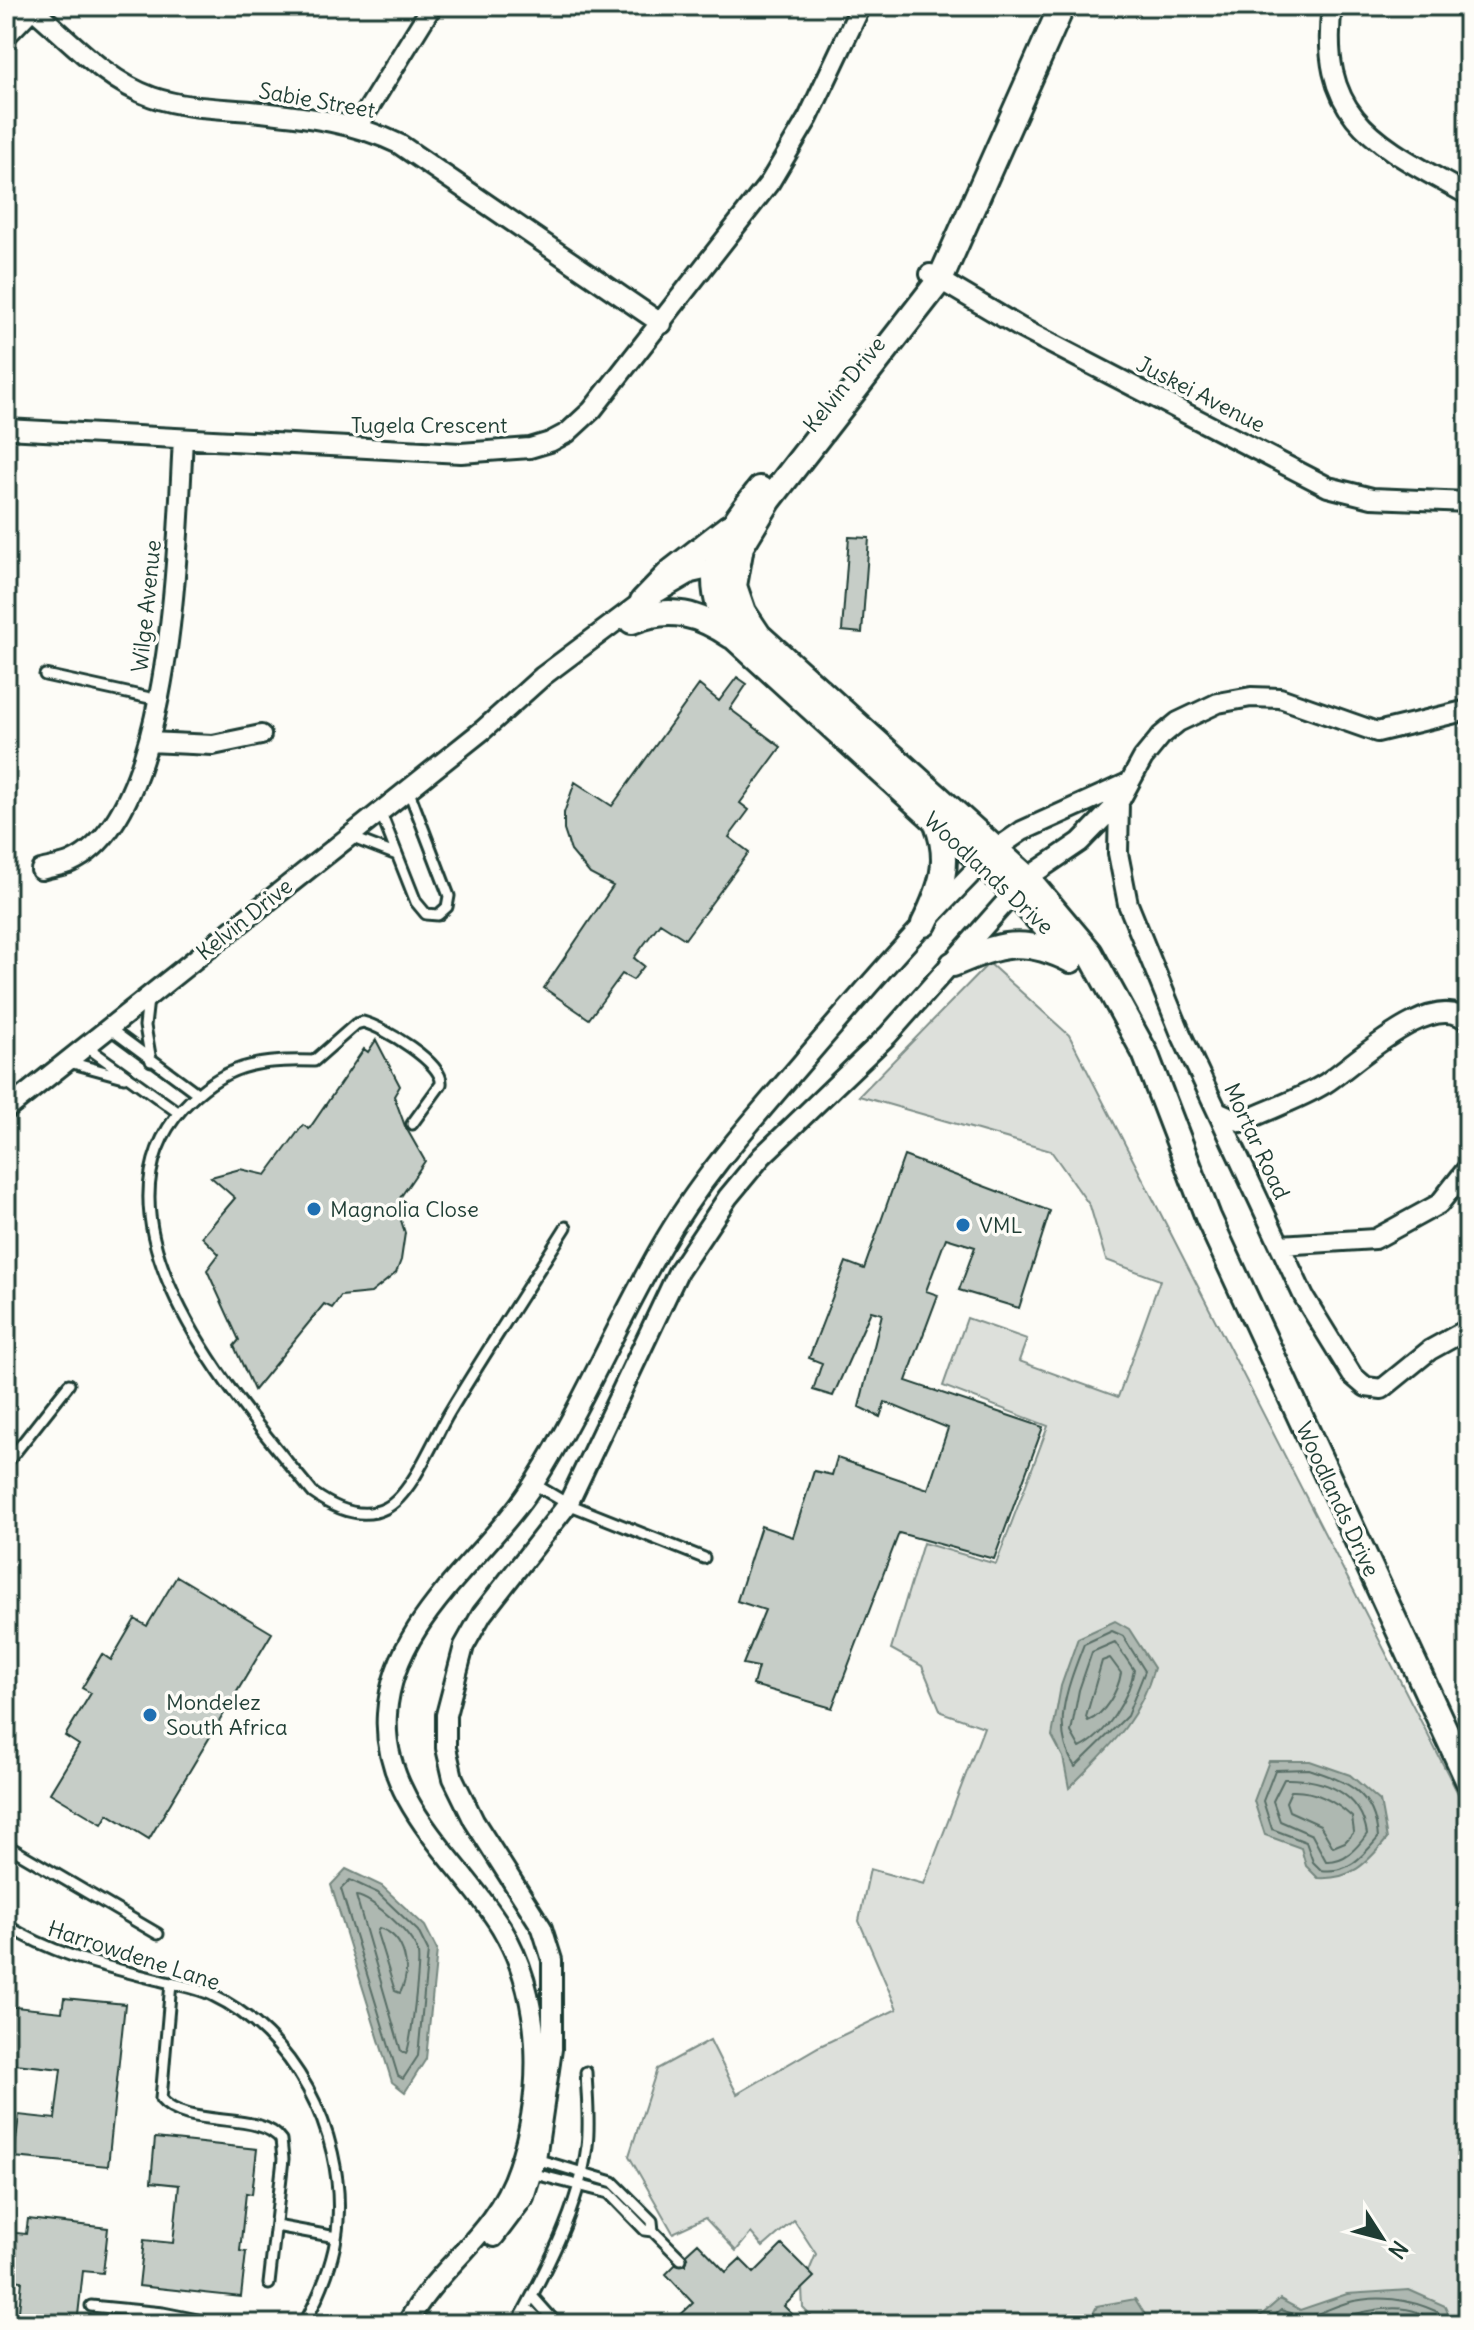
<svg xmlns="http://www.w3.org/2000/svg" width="1474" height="2330" viewBox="0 0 1474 2330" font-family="Delius,sans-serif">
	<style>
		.green { fill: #dde0db; stroke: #7e8e88; stroke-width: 2 }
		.water { fill: #aeb8b1; stroke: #75877f; stroke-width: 2 }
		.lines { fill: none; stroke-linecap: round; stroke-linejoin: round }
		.shore { stroke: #586e66; stroke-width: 2 }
		.building { fill: #c6cdc7; stroke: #1f3d34; stroke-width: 2 }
		.service-casing { stroke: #1f3d34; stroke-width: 15 }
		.minor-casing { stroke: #1f3d34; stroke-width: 24 }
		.secondary-casing { stroke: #1f3d34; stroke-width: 30 }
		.service { stroke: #fdfcf7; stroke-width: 9 }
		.minor { stroke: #fdfcf7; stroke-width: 18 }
		.secondary { stroke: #fdfcf7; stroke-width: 24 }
		.poi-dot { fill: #1f6fb2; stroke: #fdfcf7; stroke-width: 3 }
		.labels { text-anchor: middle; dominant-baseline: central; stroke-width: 7; stroke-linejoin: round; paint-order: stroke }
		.street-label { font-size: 22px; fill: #1f3d34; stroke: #fdfcf7 }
		.poi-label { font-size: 22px; fill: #1f3d34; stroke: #fdfcf7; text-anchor: start }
	</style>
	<rect width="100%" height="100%" fill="#fdfcf7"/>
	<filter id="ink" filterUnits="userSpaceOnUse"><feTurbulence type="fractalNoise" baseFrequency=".0125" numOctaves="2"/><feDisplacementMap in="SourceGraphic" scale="16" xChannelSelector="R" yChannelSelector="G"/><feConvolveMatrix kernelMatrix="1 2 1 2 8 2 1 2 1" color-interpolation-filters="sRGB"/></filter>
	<g filter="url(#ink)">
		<path class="green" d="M989 963 1069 1035 1468 1813V2324H818L803 2308 802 2288 816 2254 794 2220 763 2247 751 2233 736 2251 705 2218 673 2233 629 2156 657 2069 710 2040 737 2094 818 2047 897 2009 859 1921 870 1869 924 1884 984 1727 941 1712 922 1666 891 1649 923 1543 996 1564 1048 1426 943 1386 967 1318 1027 1339 1019 1361 1118 1397 1160 1280 1106 1260 1090 1206 1051 1151 859 1096Z"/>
		<path class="water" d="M1115 1621 1129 1629 1154 1668C1138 1724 1108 1748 1069 1788L1063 1757 1052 1736 1061 1686 1078 1638Z
			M1269 1761H1310L1350 1775 1380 1801 1387 1839C1366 1864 1351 1880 1318 1878L1306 1866 1301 1848 1265 1835 1254 1801Z
			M346 1869 382 1886 425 1926 437 1950 426 2059 405 2092 392 2082 331 1885Z
			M1409 2290 1445 2306 1453 2324H1251L1280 2299 1300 2310 1347 2294Z
			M1135 2299 1151 2324H1088L1097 2306Z"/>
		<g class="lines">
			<path class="shore" d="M1112 1631 1123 1636 1145 1671 1127 1716 1075 1767C1050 1727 1068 1686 1084 1644Z
				M1115 1642 1134 1670C1129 1698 1106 1736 1080 1748L1071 1732 1079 1690 1092 1652Z
				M1110 1658 1121 1673C1118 1691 1105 1714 1088 1721L1086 1717 1102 1661Z
				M1309 1769C1348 1782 1375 1792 1378 1838 1362 1857 1348 1874 1321 1870L1313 1862 1306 1842 1272 1829 1263 1801 1275 1770Z
				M1284 1779C1323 1778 1361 1792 1367 1834 1357 1848 1345 1862 1326 1861L1312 1835 1280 1821 1273 1801Z
				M1291 1791C1316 1790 1335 1801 1352 1817L1354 1832 1345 1842 1333 1847 1320 1825 1289 1811 1286 1802Z
				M350 1880 378 1893 418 1931 428 1951 418 2056 403 2079 398 2076 341 1889Z
				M356 1896C372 1897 416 1937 418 1954 420 1965 411 2046 406 2054L401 2051Z
				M379 1928C406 1936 412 1971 400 1993L395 1991 377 1933Z
				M1264 2324 1281 2310C1316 2322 1313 2313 1346 2303 1377 2294 1410 2299 1438 2312L1444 2324
				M1318 2324C1347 2316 1411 2293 1433 2324"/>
		</g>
		<path class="building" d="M849 537 869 538 862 633 842 631Z
			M737 677 747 684 730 709 781 747 740 803 749 810 729 837 749 852 685 939 660 923 634 958 644 966 633 980 622 974 589 1019 544 988 613 886 590 874 571 851 564 830V813L575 782 612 806 699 685 719 701Z
			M376 1040 400 1086 394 1096 405 1126 425 1161 400 1198 406 1203 399 1214 405 1233 401 1260 396 1273 371 1293 341 1296 332 1308 324 1304 254 1390 234 1346 239 1340 207 1270 219 1254 202 1237 235 1198 211 1177 240 1169 266 1175 303 1125 309 1129 364 1049 368 1052Z
			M904 1156 1050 1211 1019 1308 959 1290 975 1247 946 1238 926 1291 938 1295 906 1381 1043 1427 994 1559 899 1533 832 1708 753 1685 758 1667 743 1664 765 1610 737 1601 761 1526 793 1537 814 1471 832 1475 837 1458 928 1489 948 1428 885 1402 880 1417 859 1407 882 1314 871 1311 833 1396 813 1390 822 1363 809 1358 846 1262 864 1269Z
			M177 1576 272 1633 149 1839 108 1814 102 1824 50 1793 79 1745 65 1736 91 1693 82 1688 102 1654 111 1660 135 1619 147 1626Z
			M64 1998 125 2004 108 2166 14 2157 19 2115 55 2119 61 2069 6 2063V2006L62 2012Z
			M155 2138 257 2149 252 2194 246 2193 240 2251 246 2252 241 2297 139 2286 144 2240 173 2243 179 2185 151 2182Z
			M28 2219 108 2228 103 2273 83 2271 77 2324 18 2321 22 2281 6 2279V2232L26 2234Z
			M698 2243 726 2272 740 2259 754 2273 782 2245 814 2277 784 2306 802 2324H671L693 2303 666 2274 676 2264 686 2265V2254Z"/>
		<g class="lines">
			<defs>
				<path id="service" d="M45 675 159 700
					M380 811 416 902 426 914 438 915 447 907 449 896 408 789
					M348 836 397 855
					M148 999 145 1026 151 1061
					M109 1028 197 1093
					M87 1047 179 1113
					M69 1062 124 1077
					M412 1124 441 1084C444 1063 383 1027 363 1022L356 1024 314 1061C258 1059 223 1065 183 1108 79 1223 239 1403 313 1493 334 1508 361 1521 386 1508 412 1495 434 1438 449 1413 487 1350 527 1289 566 1227
					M6 1464 69 1384
					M534 1484 568 1504 704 1558
					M6 1845 158 1934
					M6 1925C54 1955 104 1966 159 1980 176 1985 196 1987 212 1995 294 2034 344 2131 338 2221 336 2256 321 2293 304 2324
					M171 1983 161 2099C186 2130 261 2110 281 2140L283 2159 269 2284
					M531 2173 609 2193 645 2230 653 2231 652 2221 613 2182 536 2159
					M276 2226 336 2237
					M653 2231 681 2259
					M532 2296 557 2324
					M91 2306 163 2313 218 2324
					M526 2307 543 2324
					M517 2324C546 2270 579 2208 587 2146 590 2122 587 2097 586 2072"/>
				<path id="minor" d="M1332 6C1317 122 1380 145 1468 195
					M33 9C69 39 106 81 152 97 187 109 224 108 261 112 308 117 356 123 399 144L662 324
					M6 36 35 6
					M357 127 432 6
					M930 274 1021 328 1328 487 1372 498 1468 502
					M6 429 461 453 530 448 550 442 567 433 592 410 770 182 808 118 861 6
					M1468 710 1377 732 1280 698 1251 697 1218 703 1178 722 1161 736 1143 758 1119 802 1118 853 1128 904 1181 1034 1304 1297 1352 1375 1366 1387 1382 1389 1430 1350 1468 1329
					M149 742 213 745 261 735
					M41 870C50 867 62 866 71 862 175 815 177 539 183 439
					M6 1110 483 730 543 676 643 601 691 573 727 565
					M1217 1111 1242 1122C1269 1109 1301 1099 1326 1083 1356 1063 1434 987 1468 1022
					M1280 1245 1375 1239 1439 1204 1466 1170
					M494 2237 524 2197 536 2159 552 2049V1960L542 1928 474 1821 453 1778 446 1748V1715L464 1646 482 1614 568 1504 678 1272 728 1197 762 1156 888 1035 1027 878 1080 842 1119 802
					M407 2324C438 2264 494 2239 518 2167 544 2092 543 1996 501 1927 459 1859 381 1802 387 1714 393 1617 489 1557 536 1480 583 1405 617 1323 661 1247 699 1180 751 1122 800 1065 863 991 927 917 996 849L1022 831 1128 783"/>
				<path id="secondary" d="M1062 6 940 280 769 500 741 546 734 586 743 612 759 636 1027 878 1090 953 1145 1053 1208 1217 1468 1780
					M760 489C720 538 696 578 734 637L1014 892 1069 953
					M643 601 671 572 729 527
					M632 621C670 605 699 614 732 636
					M924 924C941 889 952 862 937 824
					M953 964C1000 944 1023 936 1071 960"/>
			</defs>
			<use href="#service" class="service-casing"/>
			<use href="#minor" class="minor-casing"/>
			<use href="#secondary" class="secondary-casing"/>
			<use href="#service" class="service"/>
			<use href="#minor" class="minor"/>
			<use href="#secondary" class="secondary"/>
		</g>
	</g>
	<g class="poi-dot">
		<circle cx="314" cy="1209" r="8"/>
		<circle cx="963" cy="1225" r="8"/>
		<circle cx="150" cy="1715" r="8"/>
	</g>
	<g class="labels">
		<g class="street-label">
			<text transform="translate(317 100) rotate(10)">Sabie Street</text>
			<text transform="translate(844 384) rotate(-51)">Kelvin Drive</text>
			<text transform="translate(1201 394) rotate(27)">Juskei Avenue</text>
			<text x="429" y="425">Tugela Crescent</text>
			<text transform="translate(146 606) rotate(-84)">Wilge Avenue</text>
			<text transform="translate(989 873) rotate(43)">Woodlands Drive</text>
			<text transform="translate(244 919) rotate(-39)">Kelvin Drive</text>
			<text transform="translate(1257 1141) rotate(65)">Mortar Road</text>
			<text transform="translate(1338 1499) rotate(65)">Woodlands Drive</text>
			<text transform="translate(134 1955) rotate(18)">Harrowdene Lane</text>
		</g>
		<g class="poi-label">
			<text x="330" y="1209">Magnolia Close</text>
			<text x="979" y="1225">VML</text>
			<text x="166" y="1702">Mondelez<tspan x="166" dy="25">South Africa</tspan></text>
		</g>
	</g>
	<rect width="1474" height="2330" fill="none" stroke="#fdfcf7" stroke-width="32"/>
	<rect x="16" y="16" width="1442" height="2298" fill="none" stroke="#1f3d34" stroke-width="3" filter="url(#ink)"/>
	<g transform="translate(1382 2238) rotate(126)" stroke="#fdfcf7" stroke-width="6" paint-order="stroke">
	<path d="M0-6L14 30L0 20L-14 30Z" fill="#1f3d34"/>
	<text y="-12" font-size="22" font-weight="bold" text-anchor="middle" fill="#1f3d34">N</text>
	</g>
</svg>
